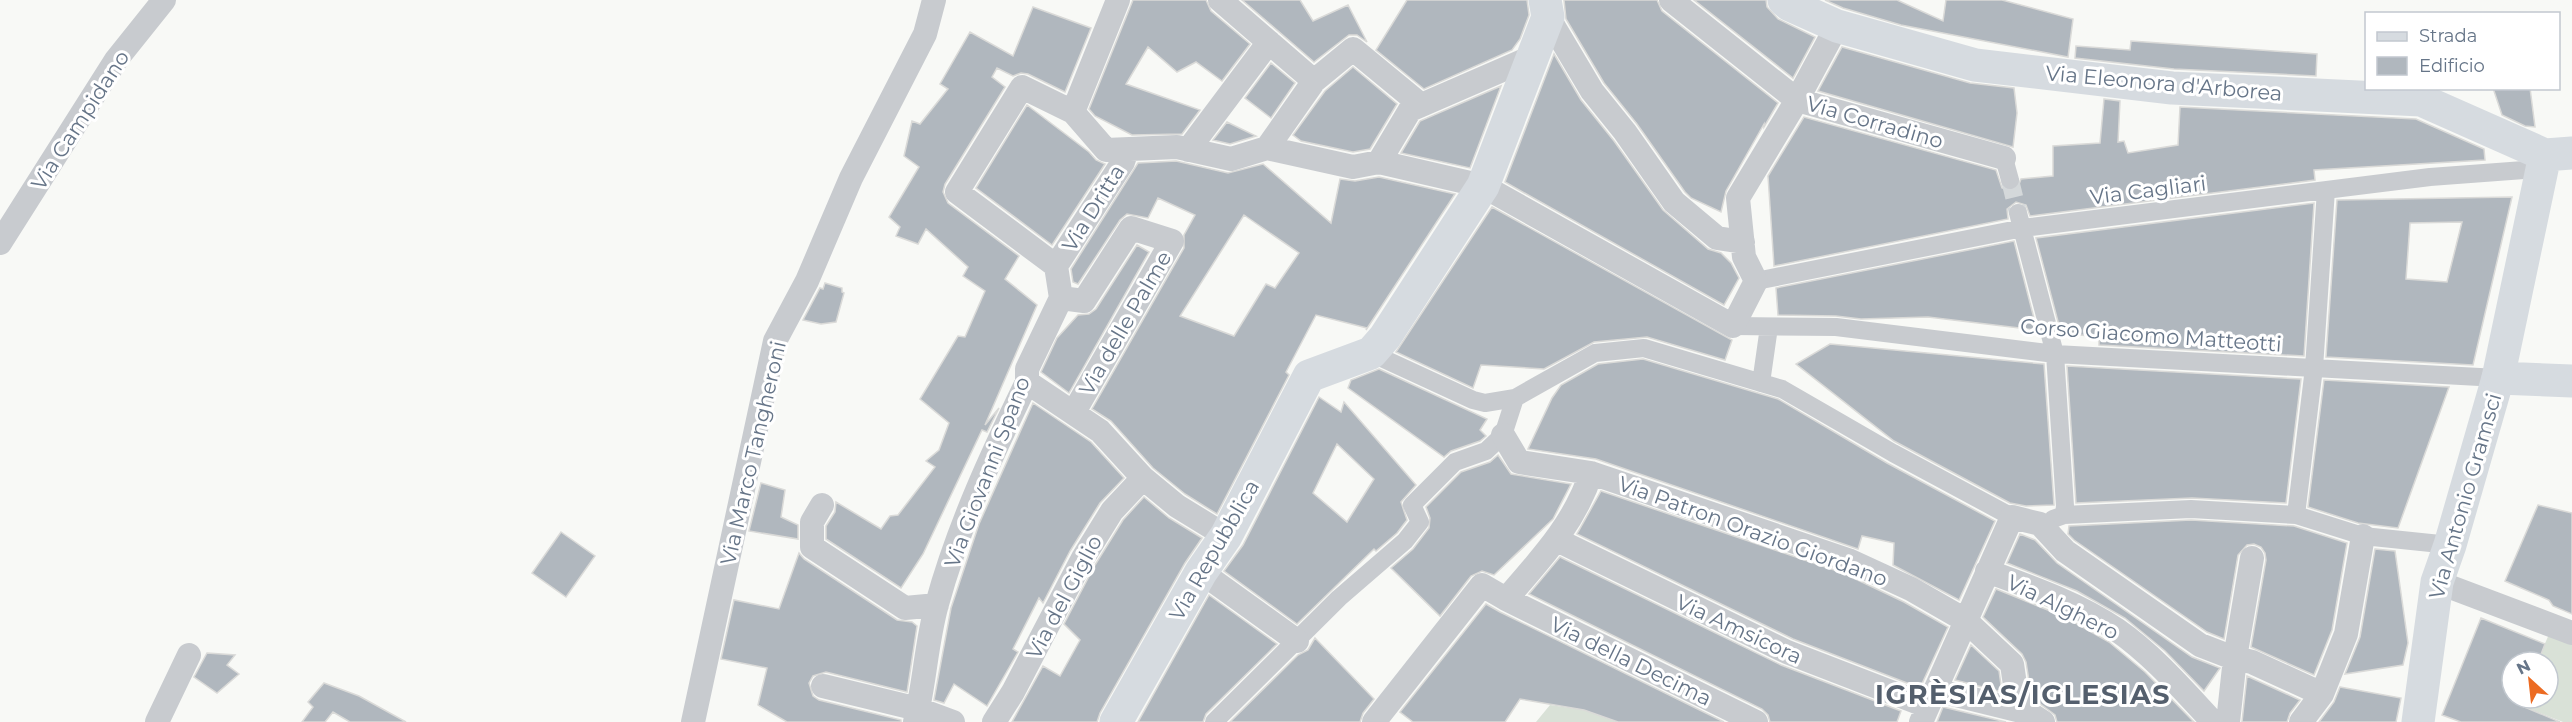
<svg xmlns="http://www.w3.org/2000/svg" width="2572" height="722" viewBox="0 0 2572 722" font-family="Montserrat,sans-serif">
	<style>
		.green { fill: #d9e1d7 }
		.building { fill: #b0b7be; stroke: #dadad8; stroke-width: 1.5; fill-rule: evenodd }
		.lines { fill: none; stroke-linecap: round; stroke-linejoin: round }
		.pedestrian-tunnel { stroke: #d4d8da; stroke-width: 18; stroke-dasharray: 18 9; stroke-linecap: butt }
		.pedestrian { stroke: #c8cbcf; stroke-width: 18 }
		.minor { stroke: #c8cbcf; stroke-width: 24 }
		.secondary { stroke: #d6dbe0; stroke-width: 33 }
		.primary { stroke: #d6dbe0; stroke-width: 33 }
		.labels { text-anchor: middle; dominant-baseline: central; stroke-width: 6; stroke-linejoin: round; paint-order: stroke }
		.street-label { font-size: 21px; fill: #667588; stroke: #fff }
		.district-label { font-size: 27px; font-weight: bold; letter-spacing: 1.5px; fill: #545f6d; stroke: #fff }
	</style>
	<rect width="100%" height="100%" fill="#f8f9f6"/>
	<path class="green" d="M2550 632 2572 642V722H2563L2520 705 2523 698H2548V662H2537Z
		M1550 705 1584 710 1617 722H1536Z"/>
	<path class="building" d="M1133 0H1206L1211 11 1250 44 1222 81 1196 62 1177 72 1148 47 1126 84 1200 110 1182 134 1132 135 1095 116 1089 109Z
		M1242 0H1300L1313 21 1348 5 1367 42 1357 35H1349L1314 62Z
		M1407 0H1527L1529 15 1520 39 1512 50 1424 89 1376 50Z
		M1564 0H1657L1662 11 1778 103 1764 127V124L1726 191 1721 212 1691 198 1685 192 1637 124 1604 83 1566 19Z
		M1694 0H1766L1767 7 1778 19 1815 37 1793 78Z
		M1825 0H1897L1943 21 1946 0H2002L2073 19 2068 57 1901 25 1843 8Z
		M1033 7 1091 28 1065 92 1028 74 1021 73 1013 76 997 68 992 77 1005 87 945 184 943 192 948 203 1019 256 1005 279 1037 305 985 425 999 408 987 432 982 430 923 554 901 588 826 539V526L835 512 836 502 881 529 890 516 898 515 935 467 926 461 939 450 949 423 920 399 958 336 965 337 985 291 963 276 968 267 926 229 918 244 896 236 900 227 889 217 919 167 904 156 912 121 920 124 948 89 940 84 970 32 1013 56Z
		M2131 41 2317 54 2316 76 2174 69 2075 58 2076 46 2130 50Z
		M1842 47 1970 83 2014 88 2017 113 2013 147 1818 91Z
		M1554 54 1581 100 1614 141 1663 210 1708 249 1721 253 1731 263 1739 278 1724 305 1505 182Z
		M1271 63 1295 83 1271 118 1245 98Z
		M1353 67 1397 104 1370 149 1353 152 1301 141 1293 135 1325 91Z
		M1501 86 1470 168 1401 153 1420 121Z
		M2493 88H2530L2535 127 2525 126 2502 115Z
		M2104 99 2120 101 2118 142 2124 141 2128 153 2178 145 2180 107 2416 119 2484 149 2485 160 2314 170 2315 180 2030 216 2026 205 2016 202 2007 209 2008 219 1774 266 1768 176 1804 117 1996 170 2002 188 2012 191 2018 187 2021 179 2053 176V146L2100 143Z
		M1027 105 1089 152 1096 160 1105 164 1052 245 976 188Z
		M1227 122 1256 136 1230 144 1213 140Z
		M1176 161 1228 173 1263 164 1331 223 1340 179 1355 181 1379 177 1455 194 1366 330 1367 328 1316 315 1286 372 1289 375 1217 514 1185 494 1153 468 1111 421 1092 409 1184 248V235L1195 215 1158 198 1148 218 1127 214 1120 220 1078 284 1073 282 1071 269 1138 163ZM1244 215 1299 253 1275 288 1266 284 1234 336 1180 316Z
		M2512 197 2473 365 2326 357 2337 200ZM2462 222 2447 282 2406 279 2410 223Z
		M2314 203 2304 356 2099 345V337L2061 333 2036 238Z
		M1492 207 1732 340 1725 360 1647 337 1594 342 1544 369 1481 365 1473 388 1396 352Z
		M2014 241 2037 330 1928 317 1861 319 1836 316 1778 315 1776 288Z
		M1137 245 1149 252 1069 393 1041 372 1057 338 1078 315 1089 314 1096 309Z
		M825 283 842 288V292L844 293 836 322 821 324 803 320 820 288 823 289Z
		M1830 344 2044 364 2054 505 2026 506 2010 503 1894 441 1796 364Z
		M1643 359 1778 399 1887 463 1995 521 1959 600 1893 565 1894 543 1862 536 1858 549 1596 459 1528 449 1552 398 1561 385 1598 364Z
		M2067 366 2301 379 2286 503 2192 498 2076 503Z
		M1379 369 1487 419 1480 430 1486 436 1480 441 1451 451 1444 457 1348 388 1351 380Z
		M2324 380 2449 387 2398 528 2358 523 2308 507Z
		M1319 397 1341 412 1344 402 1416 485 1401 502 1407 520 1397 533 1376 551 1374 549 1297 624 1224 571 1243 545ZM1337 444 1374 479 1347 522 1313 493Z
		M1033 403 1091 442 1124 478 1100 503 1070 551 1043 603 1039 598 1013 649 1018 652 987 706 954 684 944 703 934 700 951 608 979 524Z
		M1498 455 1511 474 1571 484 1553 519 1494 575 1482 571 1471 576 1440 616 1391 568 1413 549 1429 528 1430 518 1426 507 1461 472 1490 462Z
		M761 483 785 490 781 517 798 525V539L749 531Z
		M1601 491 1843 573 1904 602 1948 627 1920 688 1793 639 1577 534Z
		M1144 497 1169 518 1202 538 1185 563 1100 713 1097 722H1012L1043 666 1060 676 1080 640 1064 624 1095 565 1123 520Z
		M2538 505 2572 513V614L2553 606 2549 600 2505 581Z
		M2191 520 2294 526 2347 543 2332 630 2314 675 2251 647 2266 560 2265 553 2261 547 2254 544 2247 545 2238 555 2224 639 2207 632 2074 540 2068 534 2069 526Z
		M561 532 595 556 566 597 532 573Z
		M2020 534 2035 540 2057 563 2192 657 2220 668 2204 691 2165 651 2125 618 2077 591 2007 563Z
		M2375 549 2395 551 2408 643 2403 665 2345 674 2360 637Z
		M799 553 804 559 897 620 912 622 917 626 907 692 826 672 813 676 809 683 813 696 819 700 901 720V722H787L758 705 767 668 721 659 734 600 779 609Z
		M1560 557 1781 665 1901 711 1897 722H1770L1768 715 1762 709 1529 594Z
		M1996 589 2065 617 2109 642 2145 672 2194 722H2057L2055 715 2039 703 2030 687 2026 662 2022 654 1983 617Z
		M1209 595 1277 644 1206 714 1203 722H1138Z
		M1486 604 1500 612 1724 722H1618L1584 710 1520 699 1505 722H1413L1400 712Z
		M2481 618 2545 644 2538 662H2512V698H2523L2520 705 2560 722H2461L2442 715Z
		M1315 638 1374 699 1363 713 1360 722H1230L1298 655 1308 650Z
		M1971 645 1999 671 2002 692 1955 680Z
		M207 653 235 655 227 665 239 674 217 693 194 677Z
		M2247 676 2300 700 2290 713 2287 722H2242Z
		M324 683 359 696 406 722H350L333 712 325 722H302L313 707 308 702Z
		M2340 687 2401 698 2396 722H2319L2334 702Z
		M1943 707 2006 722H1937Z"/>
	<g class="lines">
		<path class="pedestrian-tunnel" d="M2010 180 2018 213"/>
		<path class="pedestrian" d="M2004 158 2010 180
			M2018 213 2055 354 2065 506 2064 515 2053 519
			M1756 281 2023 228 2430 177 2524 170 2543 156
			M1733 326 1836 327 2055 354 2498 378
			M1371 353 1473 400 1485 403 1515 398 1595 353 1644 348 1782 389 1893 453 2012 517
			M1761 383 1769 327
			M2064 515 2191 509 2296 515 2363 536 2450 545
			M2296 515 2314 368 2326 190
			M1214 722 1339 598 1405 541 1420 522 1412 505 1455 462 1486 451 1503 435 1515 398"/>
		<path class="minor" d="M1220 0 1314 81
			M1671 0 1797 100 2004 158
			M1548 17 1592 91 1625 132 1674 202 1717 238 1743 242
			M1073 112 1118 0
			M1267 148 1353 167 1379 162 1483 186 1733 326 1756 281 1744 257 1738 198 1797 100 1837 26
			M1267 148 1314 81 1353 49 1421 105
			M1188 150 1269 42
			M1379 162 1410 110 1532 57
			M0 243 116 60 164 0
			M1056 266 1123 162 1127 150
			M1061 298 1056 266 957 192 1022 87 1073 112 1106 150 1177 147 1231 159 1267 148
			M1061 298 1084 301 1131 228 1172 241 1074 412
			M1027 382 1100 431 1143 478 1177 506 1226 536
			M1503 435 1519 462 1591 473 1848 560 1911 589 1965 620 2012 664 2016 692 2029 713
			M822 505 812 522V547L905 608 937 605
			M1557 540 1787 652 1927 706
			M1987 571C2031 587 2079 604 2117 630 2153 655 2183 690 2213 722
			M1201 572 1297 641
			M2437 582 2572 633
			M1506 599 1756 722
			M823 686 918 709 953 722
			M1936 690 2029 713 2043 722
			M157 722 189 655
			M693 722 775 341 807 281 851 178 925 34 934 0
			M915 722C925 683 926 643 937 604 958 527 992 454 1027 382V369L1061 298
			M994 722 1013 692 1083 558 1112 511 1143 478
			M1374 722 1482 585 1506 599C1540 560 1575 523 1591 473
			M1921 722 2012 517 2040 524 2065 551 2200 645 2231 657 2252 662 2322 694
			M2228 722 2235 658 2252 558
			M2301 722 2322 694 2346 634 2363 536"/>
		<path class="secondary" d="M1116 722 1201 572 1226 536 1309 376 1371 353 1385 337 1483 186 1548 17 1545 0
			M2418 722 2437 582 2450 545 2498 378"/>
		<path class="primary" d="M1784 0 1790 5 1837 26 1975 65 2172 88 2421 100 2545 155 2572 153
			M2545 155 2498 378 2572 381"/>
	</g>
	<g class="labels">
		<g class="street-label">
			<text transform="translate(2164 83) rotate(5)">Via Eleonora d'Arborea</text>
			<text transform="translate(80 120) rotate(-57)">Via Campidano</text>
			<text transform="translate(1875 122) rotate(16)">Via Corradino</text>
			<text transform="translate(2148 190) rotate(-7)">Via Cagliari</text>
			<text transform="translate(1093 208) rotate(-58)">Via Dritta</text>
			<text transform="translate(1125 323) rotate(-60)">Via delle Palme</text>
			<text transform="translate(2151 335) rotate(4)">Corso Giacomo Matteotti</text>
			<text transform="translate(753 453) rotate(-77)">Via Marco Tangheroni</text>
			<text transform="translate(987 472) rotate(-69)">Via Giovanni Spano</text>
			<text transform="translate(2465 496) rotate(-74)">Via Antonio Gramsci</text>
			<text transform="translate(1753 531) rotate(20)">Via Patron Orazio Giordano</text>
			<text transform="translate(1214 550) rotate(-60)">Via Repubblica</text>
			<text transform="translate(1064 597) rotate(-62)">Via del Giglio</text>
			<text transform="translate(2063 607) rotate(26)">Via Alghero</text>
			<text transform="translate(1739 629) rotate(25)">Via Amsicora</text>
			<text transform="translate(1631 661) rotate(26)">Via della Decima</text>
		</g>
		<g class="district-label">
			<text x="2023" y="694">IGRÈSIAS/IGLESIAS</text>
		</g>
	</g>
	<rect x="2365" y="12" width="195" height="78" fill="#ffffff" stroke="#c2c8cf" stroke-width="1.5"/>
	<rect x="2377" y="32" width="30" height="9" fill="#d6dbe0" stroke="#c2c8cf" stroke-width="1.5"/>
	<text x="2419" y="42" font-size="18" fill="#667588">Strada</text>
	<rect x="2377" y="57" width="30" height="18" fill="#b0b7be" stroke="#c2c8cf" stroke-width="1.5"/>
	<text x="2419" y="72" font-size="18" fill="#667588">Edificio</text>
	<g transform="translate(2530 680) rotate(333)"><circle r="28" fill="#ffffff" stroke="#c2c8cf" stroke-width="1.5"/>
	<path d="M0-4.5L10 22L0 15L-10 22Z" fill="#ec6b22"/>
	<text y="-9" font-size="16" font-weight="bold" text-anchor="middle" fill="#667588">N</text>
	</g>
</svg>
